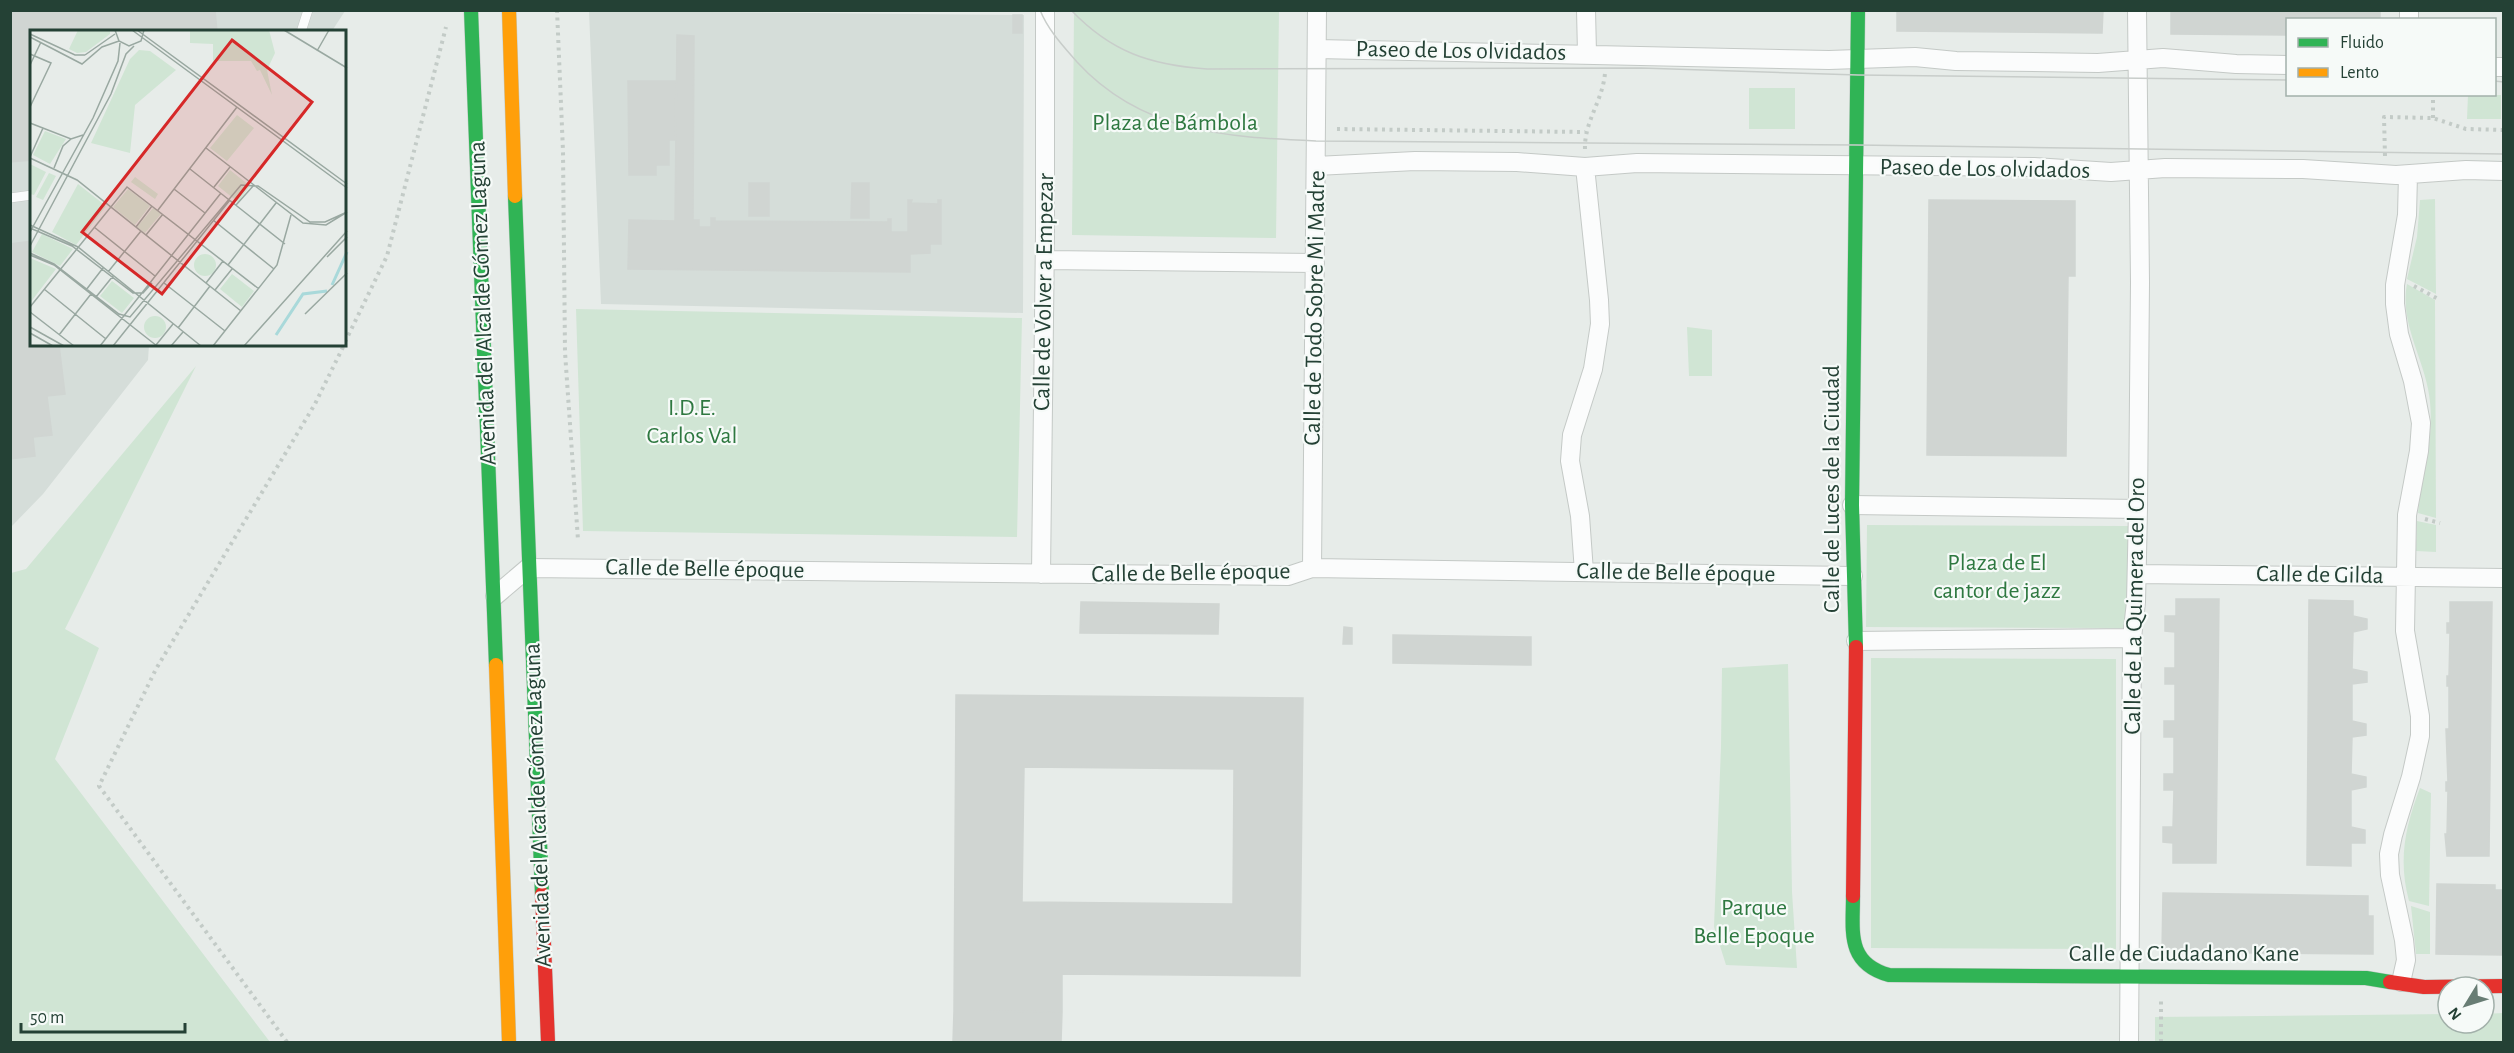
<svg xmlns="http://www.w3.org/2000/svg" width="2514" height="1053" viewBox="0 0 2514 1053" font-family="'Alegreya Sans',sans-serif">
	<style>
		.built { fill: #d5ddd9 }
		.green { fill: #d0e5d4 }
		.building { fill: #d0d5d2; stroke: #d0d5d2; stroke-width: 1.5; fill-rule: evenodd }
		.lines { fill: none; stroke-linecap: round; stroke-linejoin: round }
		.lane-casing { stroke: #c4c9c6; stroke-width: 10 }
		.street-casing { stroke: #c4c9c6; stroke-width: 20 }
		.fast-casing { stroke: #c2cac6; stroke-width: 15 }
		.slow-casing { stroke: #c2cac6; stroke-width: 15 }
		.jam-casing { stroke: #c2cac6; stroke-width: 15 }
		.path { stroke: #c3cbc7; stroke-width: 4; stroke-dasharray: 3 4.5; stroke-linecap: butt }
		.lane { stroke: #fbfcfc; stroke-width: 9 }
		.street { stroke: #fbfcfc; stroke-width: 18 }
		.fast { stroke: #30b455; stroke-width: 14 }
		.slow { stroke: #ff9f0a; stroke-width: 14 }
		.jam { stroke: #e5322d; stroke-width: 14 }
		.tram { stroke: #c8cdca; stroke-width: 1.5 }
		.labels { text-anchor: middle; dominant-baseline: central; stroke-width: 4.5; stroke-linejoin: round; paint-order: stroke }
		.street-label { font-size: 24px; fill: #244135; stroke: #f6faf8 }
		.park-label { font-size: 24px; fill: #2e7840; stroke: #f6faf8 }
		.inset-river { fill: none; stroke: #a9d9da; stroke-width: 3 }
		.inset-road { fill: none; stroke: #99a8a1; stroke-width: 1.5 }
		.view { fill: #d62828; fill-opacity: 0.15; stroke: #d62828; stroke-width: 3 }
		.inset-edge { fill: none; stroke: #244135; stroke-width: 3 }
	</style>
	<rect width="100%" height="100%" fill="#e7ece9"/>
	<path class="built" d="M11 11H345L332 31 32 32V345H149L148 360 43 494 11 527Z
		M589 11 1024 15 1023 313 601 304Z"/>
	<path class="green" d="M1074 11H1279L1276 238 1072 235Z
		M1749 88H1795V129H1749Z
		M2468 95H2501V119H2467Z
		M2435 199 2436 294 2407 279 2417 237 2420 200Z
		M2407 284 2435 300 2436 518 2418 513C2422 475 2434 441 2430 402 2427 363 2399 325 2407 284Z
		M576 309 1022 318 1017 537 583 531Z
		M1687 327 1712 330V376H1689Z
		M196 366 65 629 99 648 55 759 270 1042H11V573L26 569Z
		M2417 521 2436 525V552L2416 551Z
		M1867 525 2128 526 2127 628 1866 627Z
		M1871 658 2116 659V949L1871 948Z
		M1788 664 1792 892 1797 968 1726 965 1714 927 1721 747 1722 668Z
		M2420 788 2431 793 2429 906 2409 901C2398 860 2405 827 2420 788Z
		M2411 906 2430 912V954H2416Z
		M2503 1013V1042H2155V1017L2448 1014V1023H2484V1014Z"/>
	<path class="building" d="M10 10H215L217 32H32V160L10 162Z
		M1897 10H2103L2102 33 1897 31Z
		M2171 10H2380V20H2288V35L2171 34Z
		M1013 15H1022V33H1013Z
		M677 35 694 36 693 220H699V227H711V218H715V221L888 222V219H891V232H908V200H912L911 203 938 204V200H941V244H930V253L910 254V272L628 269 629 220 675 221Z
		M628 81H676L675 140H669V165H656V175H629Z
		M749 183H769V216H749Z
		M852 183H869V218H851Z
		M1929 200 2075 201V276H2068L2066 456 1927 455Z
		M32 241V345H59L65 394 47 396 52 435 33 437 35 456 10 459V244Z
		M2176 599H2219L2216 863H2173V843L2163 842V827H2173L2174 790H2164V774H2174V737H2164V721H2175V684H2165V668H2175V632L2165 631V616H2176Z
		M2309 600 2353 601V616L2367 619V629L2353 632 2352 669 2367 672V682L2352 684V721L2366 724V735L2352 737 2351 774 2366 777V787L2351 790V827L2365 830V843H2351V866L2307 865Z
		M1081 602 1219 604 1218 634 1080 633Z
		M2450 602H2492L2489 856H2447L2445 834H2447L2448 791H2446V782H2448L2446 729H2449V686H2447V676H2449L2450 633H2447V623H2450Z
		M1344 627 1352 628V644H1343Z
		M1393 635 1531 637V665L1393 663Z
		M956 695 1303 698 1300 976 1062 974V1012L954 1011ZM1024 767 1234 769 1233 904 1022 902Z
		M2437 884 2495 885V890H2504V955L2436 954Z
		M2163 893 2368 896V916H2373V954L2162 952Z
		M954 1011 1062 1012 1061 1042H953Z"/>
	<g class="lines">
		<defs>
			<path id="lane" d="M301 32 308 10
				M10 198 32 195"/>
			<path id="street" d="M1586 10 1587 53
				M2409 10V20
				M1317 49 1829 60 1915 57 1956 61 2098 63 2163 58 2236 64 2288 65
				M2494 67H2504
				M1316 166 1415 161 1517 162 1585 167 1637 163 2034 167 2111 172 2165 168 2303 169 2396 175 2466 170 2504 171
				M1045 260 1315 263
				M1852 505 2138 509
				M1312 568 1317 10
				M1584 572 1580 516 1570 461 1572 435 1593 369 1600 324 1599 300 1585 167
				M1041 574 1045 234V10
				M2137 574 2504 578
				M495 596 528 568 1288 576 1312 568 1853 576
				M1856 641 2132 638
				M2401 982 2406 960 2404 940 2390 875 2389 854 2393 835 2411 777 2420 736V716L2405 631 2407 515 2419 451 2421 423 2413 381 2399 334 2395 304V285L2407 215 2408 175
				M2129 1042 2132 638 2136 602 2138 509 2140 282 2137 10"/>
			<path id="fast" d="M471 10 496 665
				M515 196 542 894
				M1856 647 1852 505 1858 10
				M1853 896C1853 931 1846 963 1889 975L2366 978 2390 982"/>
			<path id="slow" d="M509 10 515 196
				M496 665 509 1042"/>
			<path id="jam" d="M542 894 548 1042
				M1853 896 1856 647
				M2390 982 2424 987 2504 986"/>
		</defs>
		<use href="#lane" class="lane-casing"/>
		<use href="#street" class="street-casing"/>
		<use href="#fast" class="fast-casing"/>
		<use href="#slow" class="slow-casing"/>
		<use href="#jam" class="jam-casing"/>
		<path class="path" d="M557 10 563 151 565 352 578 540
			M2433 118V94
			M1337 129 1585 132
			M1585 149C1584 122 1603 100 1605 73
			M2385 156 2384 117 2433 118 2466 129 2504 130
			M2414 286 2440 300
			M345 342 387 256 446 27
			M2425 519 2440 523
			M287 1042 99 786 156 669 315 404 344 345
			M2161 1042V998"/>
		<use href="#lane" class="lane"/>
		<use href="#street" class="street"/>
		<use href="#fast" class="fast"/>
		<use href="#slow" class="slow"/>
		<use href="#jam" class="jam"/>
		<path class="tram" d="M1040 10C1048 30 1063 46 1077 62 1142 133 1226 137 1316 141L1857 145 2504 154
			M1071 10C1111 52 1150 65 1207 69L1641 68 1858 75 2288 80
			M2494 81 2504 82"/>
	</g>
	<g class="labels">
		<g class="street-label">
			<text transform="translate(1461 51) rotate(1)">Paseo de Los olvidados</text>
			<text transform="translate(1985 169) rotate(1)">Paseo de Los olvidados</text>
			<text transform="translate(1044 292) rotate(-89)">Calle de Volver a Empezar</text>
			<text transform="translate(483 303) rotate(-92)">Avenida del Alcalde Gómez Laguna</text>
			<text transform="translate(1315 308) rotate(-89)">Calle de Todo Sobre Mi Madre</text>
			<text transform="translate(1832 489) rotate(-90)">Calle de Luces de la Ciudad</text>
			<text transform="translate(705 569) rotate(1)">Calle de Belle époque</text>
			<text transform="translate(1191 573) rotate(-1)">Calle de Belle époque</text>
			<text transform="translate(1676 573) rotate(1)">Calle de Belle époque</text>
			<text transform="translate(2320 575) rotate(1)">Calle de Gilda</text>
			<text transform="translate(2135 606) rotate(-89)">Calle de La Quimera del Oro</text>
			<text transform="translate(538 805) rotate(-92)">Avenida del Alcalde Gómez Laguna</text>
			<text x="2184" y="954">Calle de Ciudadano Kane</text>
		</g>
		<g class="park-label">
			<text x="1175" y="123">Plaza de Bámbola</text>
			<text x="692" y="408">I.D.E.<tspan x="692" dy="28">Carlos Val</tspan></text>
			<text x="1997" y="563">Plaza de El<tspan x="1997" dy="28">cantor de jazz</tspan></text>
			<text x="1754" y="908">Parque<tspan x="1754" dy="28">Belle Epoque</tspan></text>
		</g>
	</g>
	<g transform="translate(30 30)">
		<rect width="316" height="316" fill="#e7ece9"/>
		<path d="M48 0H80V4L56 22 47 23 39 19ZM160 0H239L245 23 237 40 242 65 230 40 227 41 221 31H183V14L160 13ZM109 20 120 21 146 40 105 75 100 123 61 113 100 29ZM207 85 224 98 197 131 180 118ZM15 101 36 109 20 134 3 125ZM0 134 16 142 4 165 0 164ZM200 140 220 156 208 172 188 156ZM19 143 26 146 13 170 6 167ZM105 147 128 164 125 169 101 152ZM48 154 76 176 46 215 22 202ZM98 159 120 176 105 195 83 177ZM123 178 131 184 115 203 107 197ZM12 204 43 219 30 236 2 222ZM164 235a11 11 0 1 1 22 0a11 11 0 1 1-22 0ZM0 228 26 239 0 273ZM202 244 224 261 212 277 190 259ZM82 251 104 268 92 283 70 266ZM114 297a11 11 0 1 1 22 0a11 11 0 1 1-22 0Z" fill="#d0e5d4"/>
		<path class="inset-river" d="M302 255 317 222M246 305 273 264 297 261"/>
		<path class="inset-road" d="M85 0 89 11 99 16 111 11 114 0M102 0 317 158M107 0 317 154M254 0 317 38M0 4 45 25H55M0 7 52 34 72 17 89 11M287 21 299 0M0 24 21 33 0 77M55 25 85 4M0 35 11 12M0 93 41 109 53 105M176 118 273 193 296 195 317 182M0 127 13 98M0 128 47 150 211 281M24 138 33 116 41 109M160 139 255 214M184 157 200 137M144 159 175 183M206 175 224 155M128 180 207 77M183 190 244 239M0 195 48 217 171 316M64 197 125 246M106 197 122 176M0 198 42 216 103 263H113L122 253M0 202 63 88 88 31 90 13M116 205 133 184M0 216 81 64 96 24 104 16M0 223 24 234 89 284 100 287 211 155 228 156 280 192H295L317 182M0 225 24 235 127 316M297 227 317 207M198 235 246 173M78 242 111 201M134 253 195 301M176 253 193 231M14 259 76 309M56 260 73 238M185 260 202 239M66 267 83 246M0 277 97 157 229 259M0 282 44 316M275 284 317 243M0 297 34 316M148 298 180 256M0 303 23 316M29 305 61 264M126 315 143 294M70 316 191 163M83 316 200 170M141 316 153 302M183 316 247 235 261 185M214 316 317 201"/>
		<path class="view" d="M202 10 282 72 132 264 52 202Z"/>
		<rect width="316" height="316" class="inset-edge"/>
	</g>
	<rect width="2514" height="1053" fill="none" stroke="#244135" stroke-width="24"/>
	<rect x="2286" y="18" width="210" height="78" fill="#f6faf8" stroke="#a2b0aa" stroke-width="1.5"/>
	<rect x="2298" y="38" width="30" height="9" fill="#30b455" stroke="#a2b0aa" stroke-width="1.5"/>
	<text x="2340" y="48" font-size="18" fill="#244135">Fluido</text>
	<rect x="2298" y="68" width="30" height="9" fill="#ff9f0a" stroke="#a2b0aa" stroke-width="1.5"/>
	<text x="2340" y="78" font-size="18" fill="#244135">Lento</text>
	<g transform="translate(2466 1005) rotate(232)"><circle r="28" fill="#f6faf8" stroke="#a2b0aa" stroke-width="1.5"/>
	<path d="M0-4.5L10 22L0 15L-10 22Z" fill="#687d74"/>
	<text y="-9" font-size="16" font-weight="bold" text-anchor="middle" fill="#244135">N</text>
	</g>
	<path d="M21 1023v9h164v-9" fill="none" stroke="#244135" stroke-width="3"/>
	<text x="30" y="1023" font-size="18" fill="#244135" stroke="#f6faf8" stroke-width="4.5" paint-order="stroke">50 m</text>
</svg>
